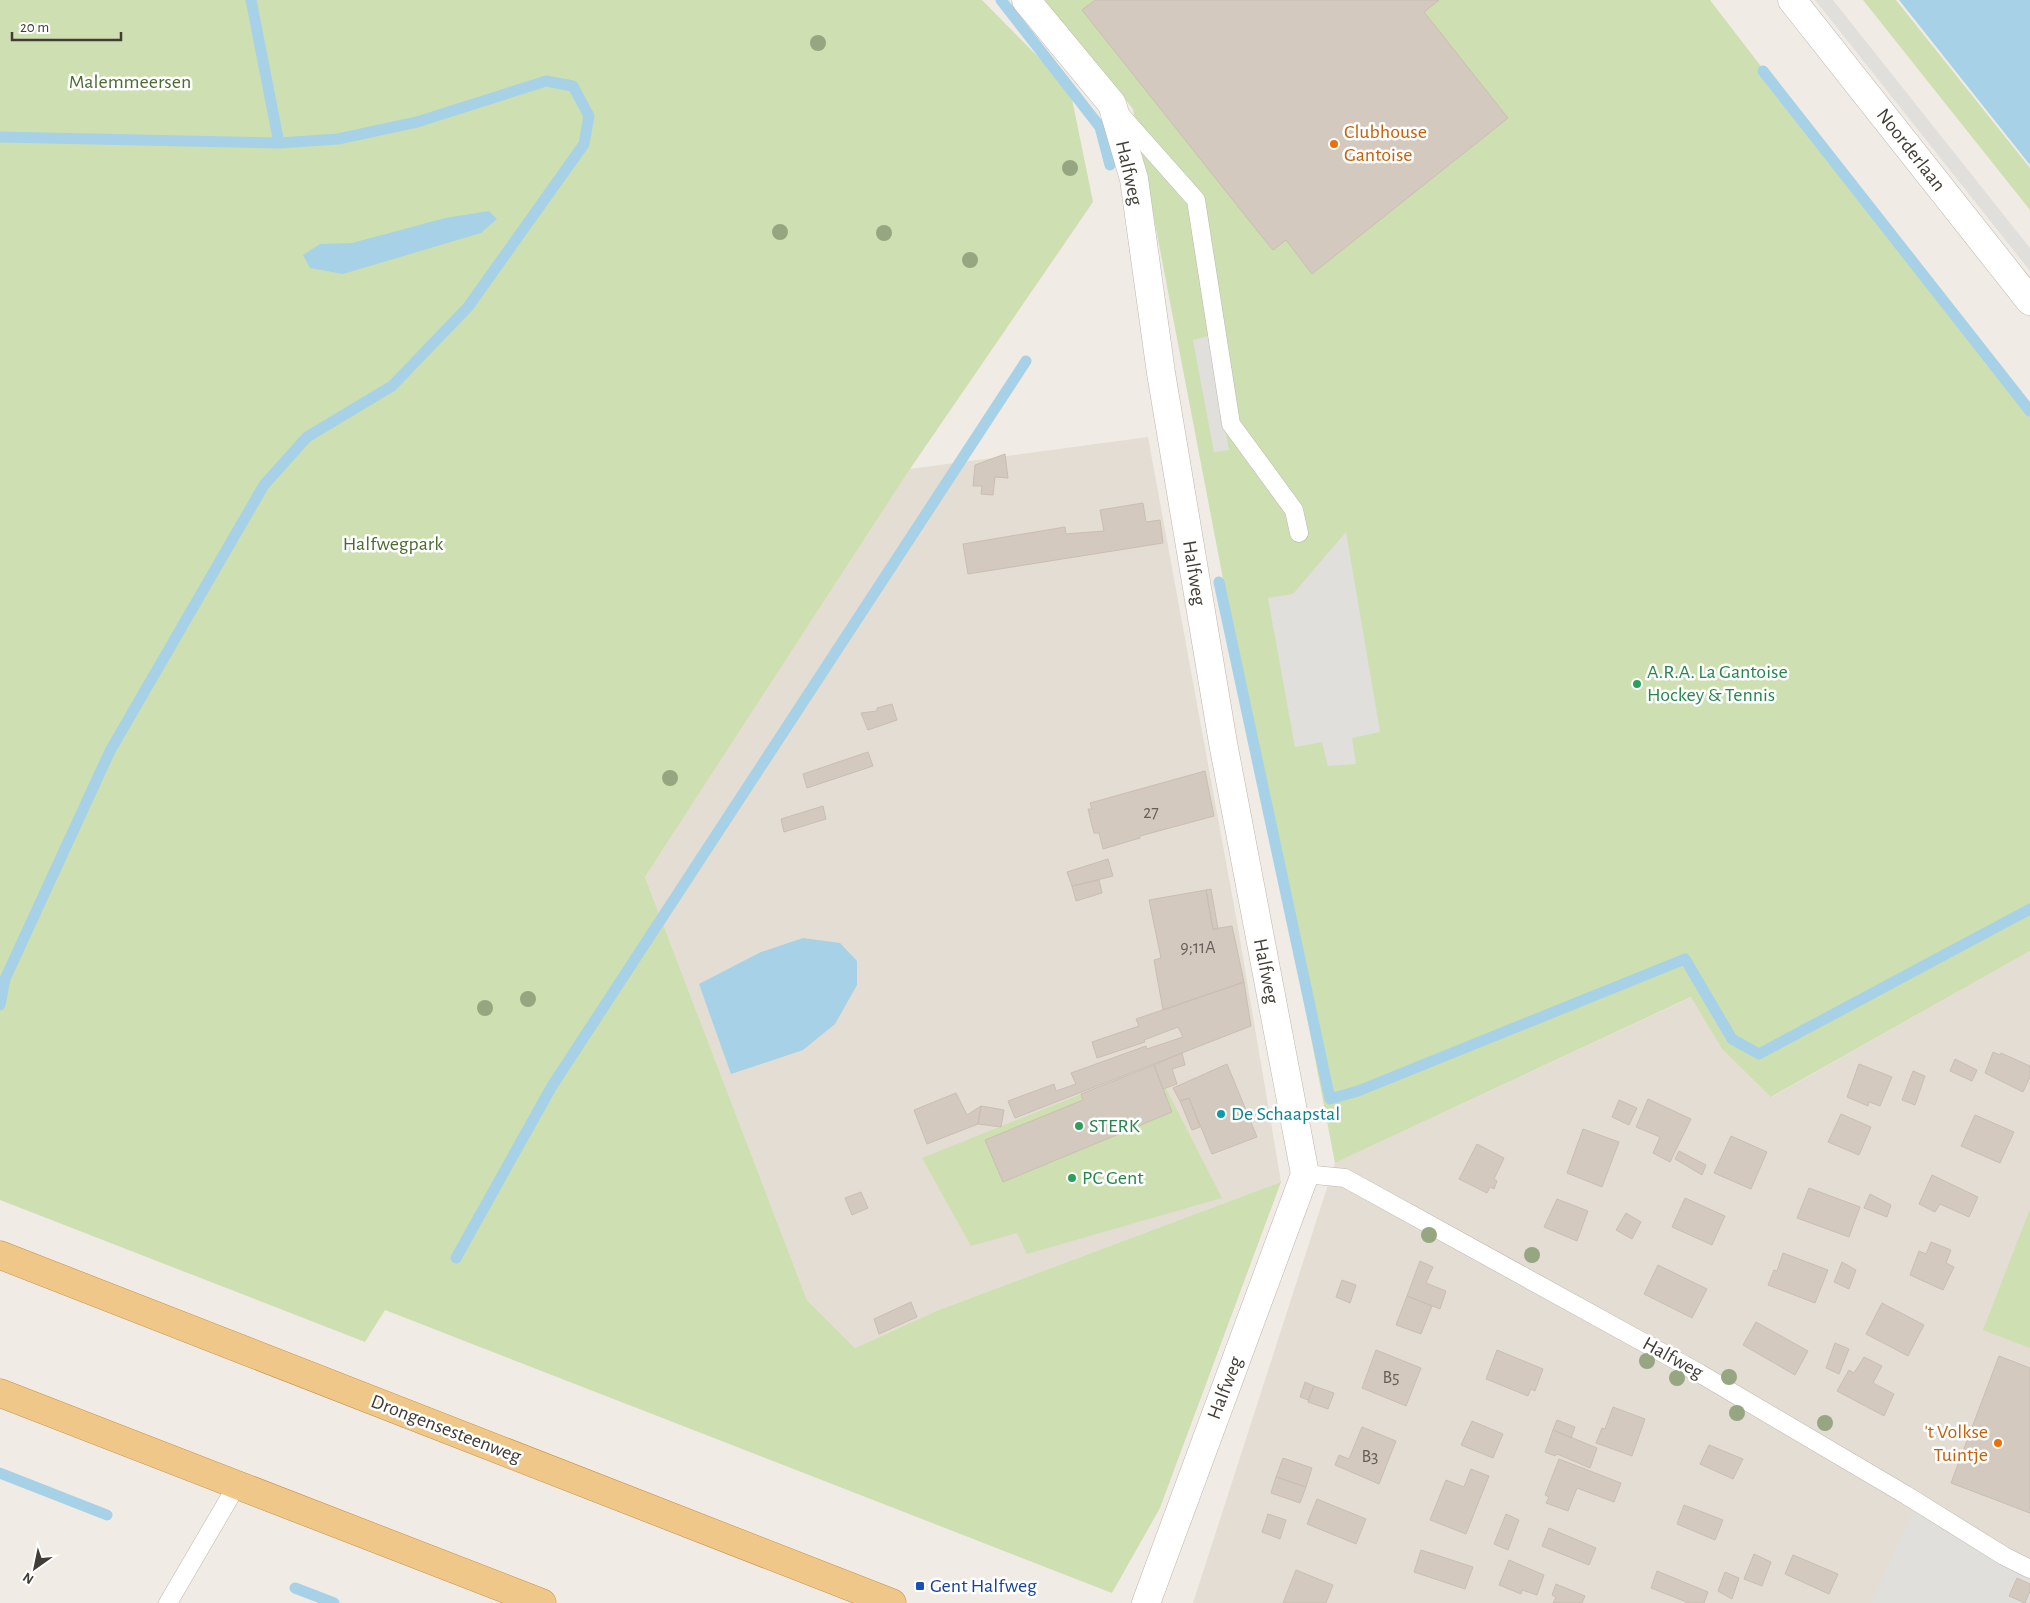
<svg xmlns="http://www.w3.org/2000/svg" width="2030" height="1603" viewBox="0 0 2030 1603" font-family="'Alegreya Sans',sans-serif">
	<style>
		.residential { fill: #e3ddd3 }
		.green { fill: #cee0b2 }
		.parking { fill: #e1dfdc }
		.water { fill: #a7d1e6 }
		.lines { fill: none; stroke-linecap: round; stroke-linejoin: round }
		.stream { stroke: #a7d1e6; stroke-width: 11 }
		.building { fill: #d3c9bf; stroke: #cabeb0 }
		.service-casing { stroke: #bdb5ac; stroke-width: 19 }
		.minor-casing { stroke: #bdb5ac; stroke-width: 29 }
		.tertiary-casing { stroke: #bdb5ac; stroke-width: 29 }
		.trunk-casing { stroke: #ca8f45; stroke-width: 29 }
		.service { stroke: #fff; stroke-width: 18 }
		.minor { stroke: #fff; stroke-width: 28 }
		.tertiary { stroke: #fff; stroke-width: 28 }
		.trunk { stroke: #efc788; stroke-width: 28 }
		.tree { fill: #95a681 }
		.food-dot { fill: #e8710a; stroke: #fff; stroke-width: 2 }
		.leisure-dot { fill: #2e9e5b; stroke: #fff; stroke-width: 2 }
		.culture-dot { fill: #0f9aa8; stroke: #fff; stroke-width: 2 }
		.transit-dot { fill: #1a4fb4; stroke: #fff; stroke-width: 2 }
		.labels { text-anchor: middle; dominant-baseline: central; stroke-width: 5; stroke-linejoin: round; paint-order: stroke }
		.number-label { font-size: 18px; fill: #665f58 }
		.park-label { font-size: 20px; fill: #4b6c30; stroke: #fff }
		.food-label { font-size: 20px; fill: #c56008; stroke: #fff; text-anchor: start }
		.street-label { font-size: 20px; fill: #413c35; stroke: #fff }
		.leisure-label { font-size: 20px; fill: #27864d; stroke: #fff; text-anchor: start }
		.culture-label { font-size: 20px; fill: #0d838f; stroke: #fff; text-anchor: start }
		.transit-label { font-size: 20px; fill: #164399; stroke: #fff; text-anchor: start }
	</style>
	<rect width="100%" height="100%" fill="#f0ece5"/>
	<path class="residential" d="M1148 437 1237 922 1281 1182 936 1311 855 1348 807 1300 645 877 910 469Z
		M2030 951V1603H1193L1335 1163 1692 997 1722 1049 1772 1097Z"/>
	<path class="green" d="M0 0H982L1070 89 1093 202 910 469 645 877 807 1300 855 1348 936 1311 1281 1182 1160 1508 1112 1593 385 1310 365 1342 0 1200Z
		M1043 0H1710L2030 416V951L1771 1097 1722 1049 1691 997 1335 1163 1133 109Z
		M1863 0H1896L2030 168V210Z
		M1154 1065 1222 1198 1027 1254 1017 1233 971 1246 922 1158Z
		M2030 1209V1348L1983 1330Z"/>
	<path class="parking" d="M1815 0H1833L2030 248V271Z
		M1208 336 1229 450 1214 452 1193 340Z
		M1346 532 1380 732 1352 738 1356 764 1328 766 1322 742 1295 747 1268 598 1293 594Z
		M1914 1508 2030 1581V1603H1872Z"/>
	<path class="water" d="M1899 0H2030V165Z
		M489 211 497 219 481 233 343 274 310 268 303 255 320 244 352 243 445 218Z
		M803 938 840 943 857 961V985L835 1024 803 1050 731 1074 699 984 761 952Z"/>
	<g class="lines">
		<path class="stream" d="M251 0 279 143
			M1001 0 1100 127 1110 165
			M1763 71 2030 411
			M0 137 279 143 338 139 417 122 546 81 573 86 589 116 584 144 468 307 392 386 307 437 264 485 110 751 5 979 0 1005
			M1219 582 1330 1099 1358 1091 1685 959 1732 1039 1759 1054 2030 909
			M456 1258 552 1086 1026 361
			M0 1473 107 1515
			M295 1588 334 1603"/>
	</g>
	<path class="building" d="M1095 0H1439L1424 12 1508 118 1312 274 1286 240 1273 250 1259 233 1082 10Z
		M1005 454 1008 478 995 477 993 495 981 494 982 486H973L975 465Z
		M1143 503 1146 522 1160 520 1163 543 968 574 963 544 1065 527 1066 534 1104 531 1100 510Z
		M892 704 897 720 868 730 861 713 877 711V708Z
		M868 752 873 766 807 788 803 774Z
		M1205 771 1214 816 1140 836V838L1103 849 1099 833H1094L1091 822 1088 809H1092L1090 803Z
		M823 806 826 819 784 832 781 819Z
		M1108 859 1113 876 1072 886 1067 872Z
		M1099 880 1102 893 1076 901 1072 886Z
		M1211 889 1218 929H1213L1206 890Z
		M1206 890 1213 929 1232 926 1244 982 1163 1010 1154 960 1161 958 1149 900Z
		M1244 982 1251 1026 1015 1118 1008 1101 1054 1084 1056 1091 1076 1084 1071 1073 1146 1046 1147 1049 1183 1037 1178 1027 1144 1040 1145 1042 1097 1058 1092 1042 1139 1026 1136 1019Z
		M1993 1052 2000 1055 2001 1053 2030 1066V1077L2023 1092 1985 1073Z
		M1182 1053 1185 1065 1172 1069 1177 1084 1163 1089 1154 1065Z
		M1955 1059 1977 1070 1972 1081 1950 1071Z
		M1227 1064 1257 1137 1212 1154 1189 1098 1180 1101 1173 1088Z
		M1859 1064 1892 1077 1880 1106 1869 1102 1868 1106 1847 1097Z
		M1154 1065 1172 1112 1003 1182 985 1140 1083 1100 1081 1094Z
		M1913 1071 1925 1076 1915 1105 1902 1100Z
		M956 1093 967 1115 981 1106 978 1124 927 1144 914 1110Z
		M1189 1098 1200 1127 1192 1130 1180 1101Z
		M1648 1099 1691 1119 1670 1162 1653 1153 1660 1137 1636 1127Z
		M1619 1100 1637 1108 1629 1125 1612 1117Z
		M981 1106 1004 1110 1001 1127 978 1124Z
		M1841 1114 1871 1127 1859 1155 1828 1142Z
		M1975 1115 2014 1132 2000 1163 1961 1146Z
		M1583 1129 1619 1142 1602 1187 1567 1173Z
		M1731 1136 1767 1152 1751 1189 1714 1173Z
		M1477 1144 1504 1158 1494 1179 1497 1181 1494 1189 1490 1187 1487 1193 1459 1179Z
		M1679 1151 1706 1165 1702 1175 1675 1159Z
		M1932 1175 1978 1197 1969 1217 1940 1204 1935 1212 1919 1204Z
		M1809 1188 1860 1207 1849 1237 1797 1218Z
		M861 1192 868 1208 852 1215 845 1198Z
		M1870 1194 1891 1205 1887 1217 1864 1208Z
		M1685 1198 1725 1216 1712 1245 1672 1227Z
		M1557 1199 1588 1211 1577 1241 1544 1227Z
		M1626 1213 1641 1222 1632 1239 1616 1230Z
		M1931 1242 1951 1250 1946 1263 1954 1267 1943 1290 1910 1275 1919 1251 1926 1254Z
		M1783 1253 1828 1270 1815 1303 1768 1285 1774 1270 1777 1271Z
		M1420 1261 1433 1267 1426 1283 1446 1291 1440 1309 1407 1296Z
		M1842 1262 1856 1270 1849 1289 1834 1282Z
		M1658 1265 1707 1289 1692 1318 1644 1294Z
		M1342 1280 1356 1285 1350 1303 1336 1297Z
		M1407 1296 1432 1306 1421 1334 1396 1325Z
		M911 1302 917 1317 879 1334 874 1319Z
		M1882 1303 1924 1325 1908 1356 1866 1334Z
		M1756 1322 1808 1351 1795 1375 1743 1345Z
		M1835 1343 1849 1349 1839 1374 1826 1368Z
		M1376 1350 1421 1368 1406 1406 1362 1388Z
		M1497 1350 1543 1369 1535 1391 1531 1389 1528 1396 1486 1379Z
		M1999 1356 2030 1368V1513L1951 1483Z
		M1864 1357 1882 1366 1873 1383 1894 1394 1884 1416 1837 1391 1849 1370 1854 1373Z
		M1305 1382 1314 1386 1308 1400 1300 1397Z
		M1314 1386 1334 1393 1328 1409 1308 1402Z
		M1613 1407 1645 1419 1632 1456 1596 1443 1602 1428 1605 1429Z
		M1557 1420 1575 1427 1571 1438 1553 1430Z
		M1472 1421 1503 1434 1493 1458 1461 1445Z
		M1362 1427 1396 1441 1379 1484 1335 1465 1339 1455 1349 1459Z
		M1553 1430 1597 1448 1590 1468 1557 1454 1555 1456 1545 1452Z
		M1709 1445 1743 1459 1733 1479 1700 1464Z
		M1283 1458 1312 1468 1306 1487 1276 1477Z
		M1559 1459 1621 1483 1614 1502 1577 1488 1568 1511 1546 1503 1549 1497 1545 1495Z
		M1471 1469 1489 1476 1466 1534 1430 1520 1446 1480 1464 1487Z
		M1276 1477 1306 1487 1300 1503 1271 1493Z
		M1317 1499 1366 1519 1356 1544 1307 1524Z
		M1684 1505 1723 1520 1715 1540 1677 1524Z
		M1268 1514 1286 1520 1280 1539 1262 1532Z
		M1506 1514 1519 1520 1508 1550 1494 1544Z
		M1549 1528 1596 1548 1589 1565 1542 1546Z
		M1421 1550 1473 1567 1465 1589 1414 1572Z
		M1754 1554 1771 1562 1762 1586 1744 1579Z
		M1793 1555 1838 1574 1829 1594 1785 1574Z
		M1509 1560 1544 1575 1537 1595 1522 1590 1521 1594 1499 1585Z
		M1296 1570 1333 1585 1326 1603H1283Z
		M1657 1571 1708 1592 1704 1603H1689L1651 1588Z
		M1725 1572 1739 1578 1732 1599 1718 1591Z
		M2017 1578 2030 1584V1591L2025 1603 2009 1596Z
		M1556 1584 1585 1596 1582 1603H1553L1556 1597 1552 1595Z"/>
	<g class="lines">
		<defs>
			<path id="service" d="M1118 112 1196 200 1231 424 1294 510 1299 533
				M1305 1174 1345 1178 1699 1373 1906 1495 2004 1556 2030 1569
				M168 1603 237 1485"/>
			<path id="minor" d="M1026 0 1112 104 1134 179 1161 373 1223 743 1305 1174 1146 1603"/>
			<path id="tertiary" d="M1792 0 2030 301"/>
			<path id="trunk" d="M0 1255 892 1603
				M0 1393 542 1603"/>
		</defs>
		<use href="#service" class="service-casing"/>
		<use href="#minor" class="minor-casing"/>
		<use href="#tertiary" class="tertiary-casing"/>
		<use href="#trunk" class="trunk-casing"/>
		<use href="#service" class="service"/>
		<use href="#minor" class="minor"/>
		<use href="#tertiary" class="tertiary"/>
		<use href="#trunk" class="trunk"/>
	</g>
	<g class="tree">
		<circle cx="818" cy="43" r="8"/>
		<circle cx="1070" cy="168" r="8"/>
		<circle cx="780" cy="232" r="8"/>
		<circle cx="884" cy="233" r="8"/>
		<circle cx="970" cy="260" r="8"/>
		<circle cx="670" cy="778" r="8"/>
		<circle cx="528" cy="999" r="8"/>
		<circle cx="485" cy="1008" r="8"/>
		<circle cx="1429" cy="1235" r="8"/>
		<circle cx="1532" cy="1255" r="8"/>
		<circle cx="1647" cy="1361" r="8"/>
		<circle cx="1729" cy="1377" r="8"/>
		<circle cx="1677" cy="1378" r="8"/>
		<circle cx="1737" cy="1413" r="8"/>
		<circle cx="1825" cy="1423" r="8"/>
	</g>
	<g class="food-dot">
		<circle cx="1334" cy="144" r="5"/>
		<circle cx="1998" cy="1443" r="5"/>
	</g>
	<g class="leisure-dot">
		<circle cx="1637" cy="684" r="5"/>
		<circle cx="1079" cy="1126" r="5"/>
		<circle cx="1072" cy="1178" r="5"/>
	</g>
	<circle class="culture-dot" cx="1221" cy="1114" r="5"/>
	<rect class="transit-dot" x="915" y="1581" width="10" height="10" rx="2.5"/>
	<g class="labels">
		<g class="number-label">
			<text x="1151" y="813">27</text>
			<text x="1198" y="948">9;11A</text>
			<text x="1391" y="1378">B5</text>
			<text x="1370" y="1457">B3</text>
		</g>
		<g class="park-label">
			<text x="130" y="82">Malemmeersen</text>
			<text x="393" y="544">Halfwegpark</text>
		</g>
		<g class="food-label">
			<text x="1344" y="132">Clubhouse<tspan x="1344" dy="23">Gantoise</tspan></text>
			<text x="1988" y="1432" text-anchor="end">'t Volkse<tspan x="1988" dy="23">Tuintje</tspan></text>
		</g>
		<g class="street-label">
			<text transform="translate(1911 150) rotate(52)">Noorderlaan</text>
			<text transform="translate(1129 173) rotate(77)">Halfweg</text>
			<text transform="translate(1194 573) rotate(81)">Halfweg</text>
			<text transform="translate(1266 971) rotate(79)">Halfweg</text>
			<text transform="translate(1673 1358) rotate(29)">Halfweg</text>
			<text transform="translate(1225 1388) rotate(-69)">Halfweg</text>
			<text transform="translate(446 1429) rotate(21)">Drongensesteenweg</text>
		</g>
		<g class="leisure-label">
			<text x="1647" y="672">A.R.A. La Gantoise<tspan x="1647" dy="23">Hockey &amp; Tennis</tspan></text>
			<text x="1089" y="1126">STERK</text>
			<text x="1082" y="1178">PC Gent</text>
		</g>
		<g class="culture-label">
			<text x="1231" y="1114">De Schaapstal</text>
		</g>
		<g class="transit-label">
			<text x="930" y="1586">Gent Halfweg</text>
		</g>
	</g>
	<g transform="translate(35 1568) rotate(213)" stroke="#ffffff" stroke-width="4" paint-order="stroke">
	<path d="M0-4L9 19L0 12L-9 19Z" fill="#413c35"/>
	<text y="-8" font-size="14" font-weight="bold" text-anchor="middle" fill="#413c35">N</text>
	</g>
	<path d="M12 32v8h109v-8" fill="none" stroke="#413c35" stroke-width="2.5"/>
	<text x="20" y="32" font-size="15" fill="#413c35" stroke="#ffffff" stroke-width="4" paint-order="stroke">20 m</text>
</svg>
